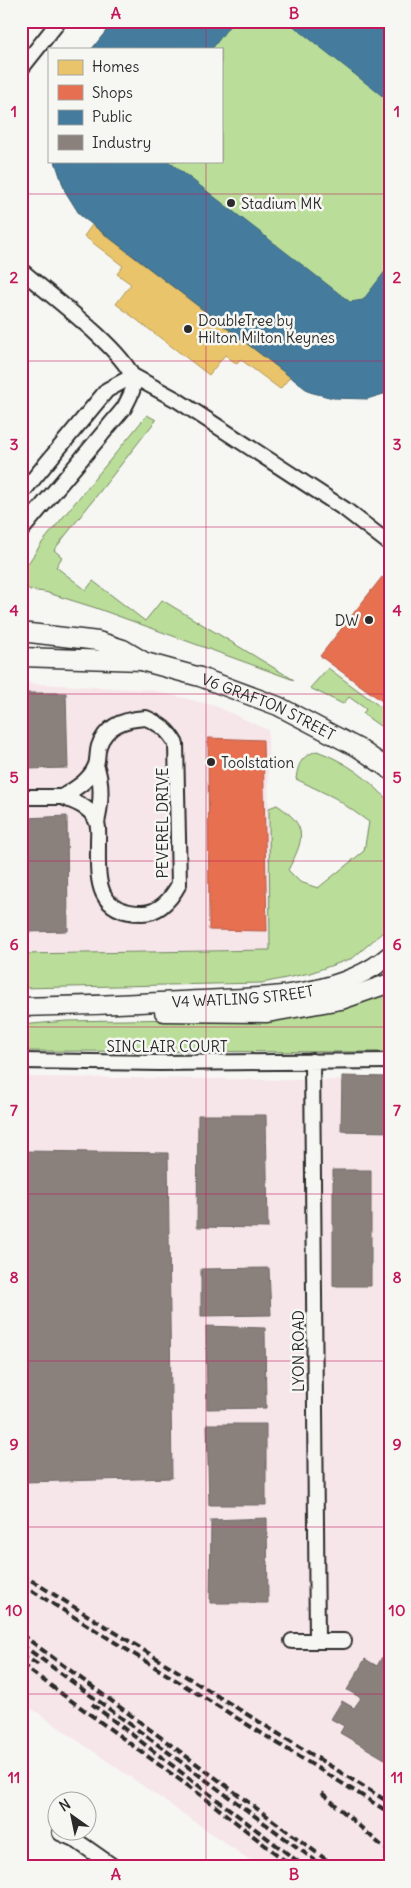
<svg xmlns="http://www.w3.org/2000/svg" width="411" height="1888" viewBox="0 0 411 1888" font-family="Delius,sans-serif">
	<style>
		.built { fill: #f6e5e9 }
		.green { fill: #bade99; stroke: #728462 }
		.homes { fill: #e9c46a; stroke: #b09657 }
		.shops { fill: #e76f51; stroke: #af5b46 }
		.public { fill: #457b9d; stroke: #3d637b }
		.industry { fill: #8a817c; stroke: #6e6764 }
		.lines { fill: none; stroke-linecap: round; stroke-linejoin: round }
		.minor-casing { stroke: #2b2b2b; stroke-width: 18 }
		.tertiary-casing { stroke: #2b2b2b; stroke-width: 21 }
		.minor { stroke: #f6f6f2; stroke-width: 14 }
		.tertiary { stroke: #f6f6f2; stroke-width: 18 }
		.rail { stroke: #2b2b2b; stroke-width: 4; stroke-dasharray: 8 4; stroke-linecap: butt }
		.grid { fill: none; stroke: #c2185b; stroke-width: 1; stroke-opacity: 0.55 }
		.poi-dot { fill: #2b2b2b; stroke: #f6f6f2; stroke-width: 2 }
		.labels { text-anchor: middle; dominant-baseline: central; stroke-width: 5; stroke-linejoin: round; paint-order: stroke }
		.poi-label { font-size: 15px; fill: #2b2b2b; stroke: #f6f6f2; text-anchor: start }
		.street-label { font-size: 15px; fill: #2b2b2b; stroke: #f6f6f2 }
		.neatline { fill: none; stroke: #c2185b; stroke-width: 2 }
		.grid-label { font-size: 16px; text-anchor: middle; font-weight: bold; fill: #c2185b }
	</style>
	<rect width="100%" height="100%" fill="#f6f6f2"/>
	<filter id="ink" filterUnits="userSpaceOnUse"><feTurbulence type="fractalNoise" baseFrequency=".02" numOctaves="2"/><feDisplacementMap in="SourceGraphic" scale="10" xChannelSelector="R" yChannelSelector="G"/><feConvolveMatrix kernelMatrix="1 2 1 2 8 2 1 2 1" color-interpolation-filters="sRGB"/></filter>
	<g filter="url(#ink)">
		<path class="built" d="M21 683 151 690 215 706 268 730 270 950 21 954Z
			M21 1077 390 1081V1867H260L21 1701Z"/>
		<path class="green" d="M114 21H390V392C360 401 340 400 310 392L80 215 65 191 55 161H221V49H92Z
			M147 415 156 420 54 550 62 557 56 567 86 590 93 581 145 621 162 600 294 680 96 608 45 592 30 590 25 586 22 577 25 568 41 544Z
			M328 668 390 714V733L363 714 366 709 349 697 343 704 310 688Z
			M317 751C345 761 371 780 390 803V921L383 932 353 958 310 973 262 983 21 988V954L270 950 269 808 277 805C309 826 304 840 288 870L300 882 318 888 364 851 369 822 335 798 296 779C298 763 302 756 317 751Z
			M390 992V1052L21 1051V1025L66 1021 303 1017 339 1009Z"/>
		<path class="homes" d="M92 225 290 377 280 389 240 359 237 364 225 355 209 375 116 304 131 284 117 274 123 266 84 236Z"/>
		<path class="shops" d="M382 577 390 584V707L320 656Z
			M208 738 263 740 267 931 209 930Z
			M21 1093H23L21 1157Z"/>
		<path class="public" d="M114 21H233L212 49H92Z
			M287 21H390V102Z
			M55 161H168L350 302 363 300 390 265V392L367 399 333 398 310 392 80 215 65 191Z"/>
		<path class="industry" d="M26 693H66L68 768 27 769Z
			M67 816 68 931 26 932 27 818Z
			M342 1076 390 1077V1132L341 1131Z
			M198 1115H266L268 1228 197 1227Z
			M22 1151 168 1153 172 1478 25 1482Z
			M333 1170H371V1286H333Z
			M269 1268 271 1315 201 1316V1269Z
			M206 1326 265 1328 266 1408 207 1409Z
			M207 1424H266V1505H209Z
			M267 1518 268 1603H210L211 1520Z
			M382 1657 390 1662V1762L340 1733 344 1726 331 1719 342 1701 354 1708 361 1698 347 1690 365 1659 377 1666Z"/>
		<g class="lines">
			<defs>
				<path id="minor" d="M21 69 59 21
					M21 270C47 293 120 347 132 376 137 386 129 398 124 408L21 531
					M21 494 107 390 133 376 177 400 346 510 390 544
					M146 718C160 724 168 730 176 744L179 884C171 899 160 913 142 913 94 913 98 877 98 842 98 836 99 828 97 823 92 807 74 802 62 797 74 789 90 781 96 765 98 759 97 752 99 746 106 725 125 719 146 718Z
					M96 765C103 783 101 804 97 823
					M21 797H62
					M21 1061 160 1063 390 1061
					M312 1061 317 1641
					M292 1641H344
					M60 1833 74 1839 114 1867"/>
				<g id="tertiary">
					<path id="s1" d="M21 632 98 641 123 649 145 662 200 677 278 706 360 749 390 770"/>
					<path d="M21 657 142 661"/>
					<path id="s2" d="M21 1007C75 1006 128 1004 181 1001 248 997 337 1001 390 955"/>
					<path d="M164 1012 267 1013 341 1000 390 983"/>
				</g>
			</defs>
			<use href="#minor" class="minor-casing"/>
			<use href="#tertiary" class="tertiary-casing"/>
			<use href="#minor" class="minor"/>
			<use href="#tertiary" class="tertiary"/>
			<path class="rail" d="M21 1574 390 1803
				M21 1584 390 1813
				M21 1634 336 1867
				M21 1644 324 1867
				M21 1654 40 1666
				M21 1664 206 1799 293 1867
				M92 1704 305 1867
				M322 1793 390 1853"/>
		</g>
	</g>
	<path class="grid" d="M206 21V49M206 161V1867M21 194H390M21 361H390M21 527H390M21 694H390M21 861H390M21 1027H390M21 1194H390M21 1361H390M21 1527H390M21 1694H390"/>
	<g class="poi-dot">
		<circle cx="231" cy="203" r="5"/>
		<circle cx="188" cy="329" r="5"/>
		<circle cx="369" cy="620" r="5"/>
		<circle cx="211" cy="762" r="5"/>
	</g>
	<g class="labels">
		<g class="poi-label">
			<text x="241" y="203">Stadium MK</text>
			<text x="198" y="320">DoubleTree by<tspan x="198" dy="17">Hilton Milton Keynes</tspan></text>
			<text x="359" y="620" text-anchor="end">DW</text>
			<text x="221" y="762">Toolstation</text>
		</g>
		<g class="street-label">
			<text stroke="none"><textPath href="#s1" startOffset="261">V6 GRAFTON STREET</textPath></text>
			<text transform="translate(162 823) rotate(-90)">PEVEREL DRIVE</text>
			<text stroke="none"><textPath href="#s2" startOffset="222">V4 WATLING STREET</textPath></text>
			<text x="167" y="1046">SINCLAIR COURT</text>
			<text transform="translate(298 1351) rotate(-90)">LYON ROAD</text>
		</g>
	</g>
	<rect width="411" height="1888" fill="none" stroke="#f6f6f2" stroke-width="55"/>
	<rect x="48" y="48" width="175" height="115" fill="#f6f6f2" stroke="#a5a5a2"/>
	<rect x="58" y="60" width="25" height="15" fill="#e9c46a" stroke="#a5a5a2"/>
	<text x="92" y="72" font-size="15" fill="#2b2b2b">Homes</text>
	<rect x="58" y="85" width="25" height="15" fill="#e76f51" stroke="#a5a5a2"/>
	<text x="92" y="98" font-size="15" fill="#2b2b2b">Shops</text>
	<rect x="58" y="110" width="25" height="15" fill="#457b9d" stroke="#a5a5a2"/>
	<text x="92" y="122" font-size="15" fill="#2b2b2b">Public</text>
	<rect x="58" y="135" width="25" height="15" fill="#8a817c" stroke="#a5a5a2"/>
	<text x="92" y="148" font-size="15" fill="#2b2b2b">Industry</text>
	<g transform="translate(72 1816) rotate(327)"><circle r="24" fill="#f6f6f2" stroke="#a5a5a2"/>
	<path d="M0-4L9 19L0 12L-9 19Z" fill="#2b2b2b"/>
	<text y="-8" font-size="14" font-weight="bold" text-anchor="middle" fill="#2b2b2b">N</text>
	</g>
	<rect x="28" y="28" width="356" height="1832" class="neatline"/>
	<g class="grid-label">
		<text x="116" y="19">A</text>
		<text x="294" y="19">B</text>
		<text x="14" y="117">1</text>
		<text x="397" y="117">1</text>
		<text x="14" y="283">2</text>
		<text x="397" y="283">2</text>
		<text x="14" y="450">3</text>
		<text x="397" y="450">3</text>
		<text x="14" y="616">4</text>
		<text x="397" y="616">4</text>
		<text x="14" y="783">5</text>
		<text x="397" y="783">5</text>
		<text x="14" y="950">6</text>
		<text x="397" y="950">6</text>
		<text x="14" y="1116">7</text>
		<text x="397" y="1116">7</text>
		<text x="14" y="1283">8</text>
		<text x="397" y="1283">8</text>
		<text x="14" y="1450">9</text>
		<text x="397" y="1450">9</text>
		<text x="14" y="1616">10</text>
		<text x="397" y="1616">10</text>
		<text x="14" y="1783">11</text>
		<text x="397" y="1783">11</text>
		<text x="116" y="1880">A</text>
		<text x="294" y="1880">B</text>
	</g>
</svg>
